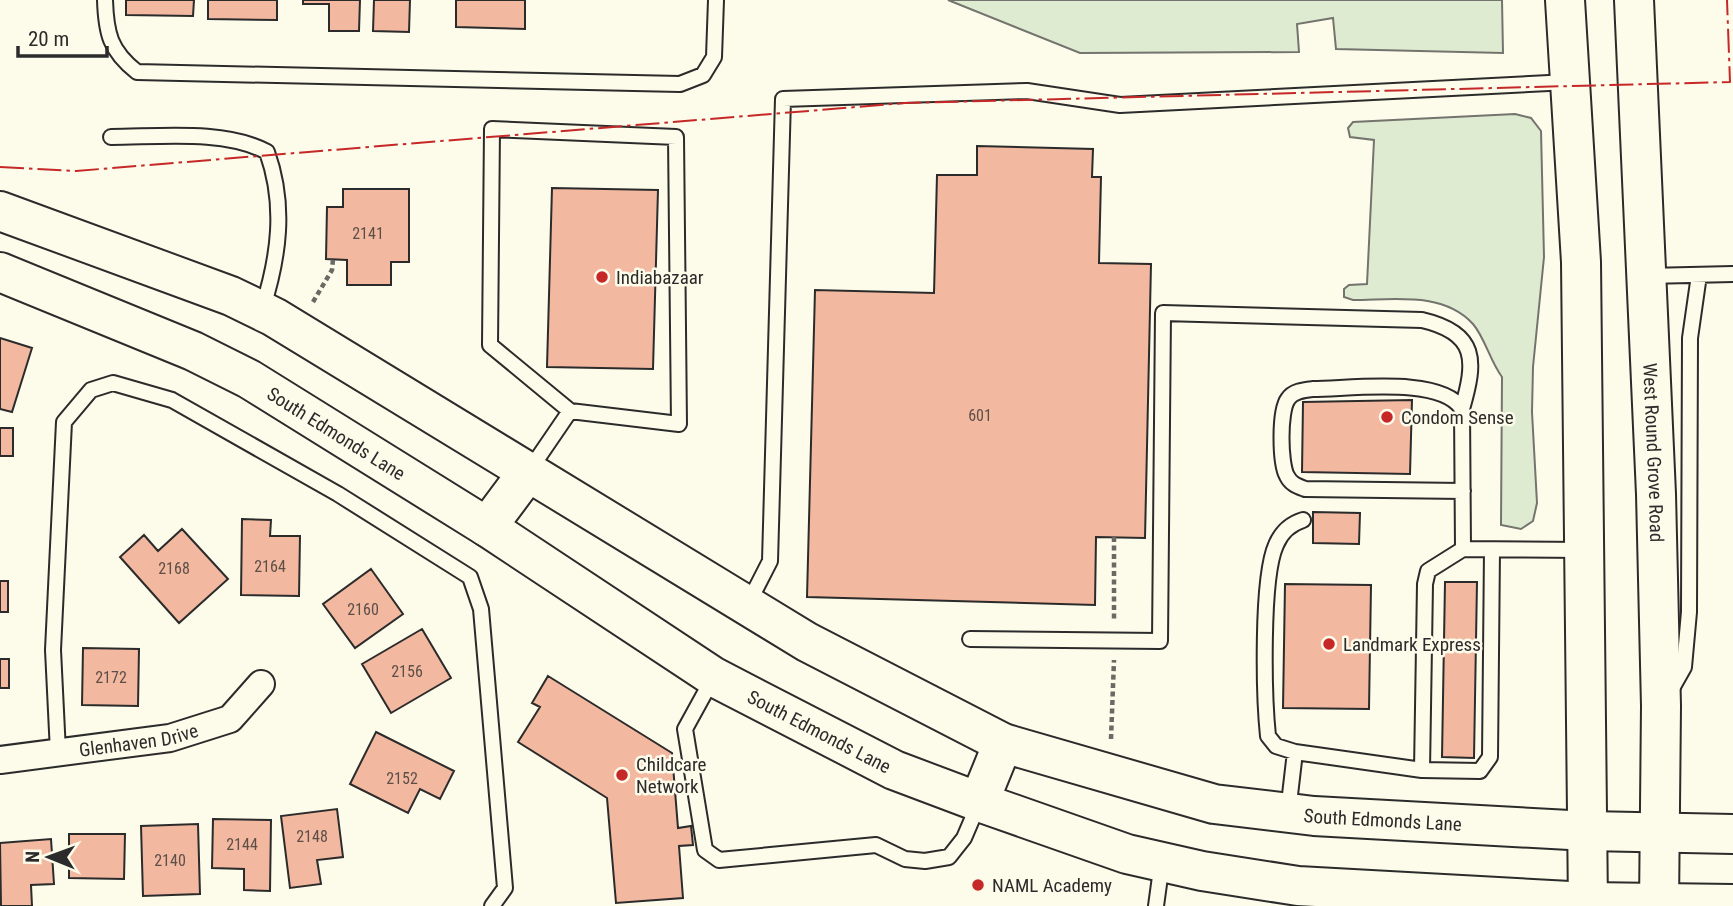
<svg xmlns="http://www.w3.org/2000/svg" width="1733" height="906" viewBox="0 0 1733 906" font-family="'Roboto Condensed',sans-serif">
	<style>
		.green { fill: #deebd1; stroke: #74746e; stroke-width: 2 }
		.building { fill: #f2b8a0; stroke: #2b2b2b; stroke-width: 2 }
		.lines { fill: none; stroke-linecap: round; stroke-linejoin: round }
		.service-casing { stroke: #2b2b2b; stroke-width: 18 }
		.minor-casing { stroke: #2b2b2b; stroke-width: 30 }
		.secondary-casing { stroke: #2b2b2b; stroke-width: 42 }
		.primary-casing { stroke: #2b2b2b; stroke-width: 42 }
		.path { stroke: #6a6964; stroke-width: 4.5; stroke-dasharray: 5 3.5; stroke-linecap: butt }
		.service { stroke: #fdfbea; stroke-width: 14 }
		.minor { stroke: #fdfbea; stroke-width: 26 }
		.secondary { stroke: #fdfbea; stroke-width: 38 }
		.primary { stroke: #fdfbea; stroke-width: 38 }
		.power { stroke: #c62828; stroke-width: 2; stroke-dasharray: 24 5 3.5 5; stroke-linecap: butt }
		.poi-dot { fill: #c62828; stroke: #fdfbea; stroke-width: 2.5 }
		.labels { text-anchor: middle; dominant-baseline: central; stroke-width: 5; stroke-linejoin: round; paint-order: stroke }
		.number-label { font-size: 16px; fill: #5d4e48 }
		.poi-label { font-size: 19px; fill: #2b2b2b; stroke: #fdfbea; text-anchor: start }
		.street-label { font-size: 19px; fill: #2b2b2b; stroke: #fdfbea }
	</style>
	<rect width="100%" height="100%" fill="#fdfbea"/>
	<path class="green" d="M948 0H1502L1503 53 1336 49 1333 18 1297 24 1299 52 1080 53Z
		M1515 114 1531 118 1541 131 1544 257 1533 367 1532 412 1537 503 1533 521 1521 529 1501 525 1502 377C1490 361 1485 338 1473 324 1443 291 1393 300 1353 300L1344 297V289L1349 285 1367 284 1374 140 1350 137 1348 128 1353 122Z"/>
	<path class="building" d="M126 0H194L193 16 126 15Z
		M208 0H277V20L208 19Z
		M303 0H360L359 31H329V4H303Z
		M374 0H410L409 32 373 31Z
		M456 0H525V29L456 27Z
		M977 146 1093 149 1092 177H1101L1099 263 1151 264 1145 538 1096 537 1095 605 807 597 815 290 934 293 937 175H977Z
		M552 188 658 190 653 369 547 367Z
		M343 189H409V262H391V285H347V260L326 259 327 207H343Z
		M0 338 32 348 12 412 0 409Z
		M1412 400 1410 474 1302 472 1303 402Z
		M0 428H13V456H0Z
		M1313 512 1360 513 1359 544 1313 543Z
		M242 519 271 520 270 536H300L299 596 241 595Z
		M182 529 228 579 179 623 120 557 144 535 158 551Z
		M371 569 403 614 355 648 323 604Z
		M0 581H8V612H0Z
		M1445 582H1477L1474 758 1442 757Z
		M1285 584 1371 585 1369 709 1283 708Z
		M422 629 451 678 391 713 362 664Z
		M83 648 139 649 138 706 82 705Z
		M0 659H9V688H0Z
		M548 676 672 753 678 828 691 826 693 845 679 846 683 898 616 903 607 798 518 742 540 707 532 703Z
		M376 732 454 771 440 799 420 789 408 813 350 784Z
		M337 809 343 857 317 860 321 884 290 888 281 816Z
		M213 819 271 820 270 891 244 890V869L212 868Z
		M198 824 200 894 143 896 141 826Z
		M69 834H125L124 879 69 878Z
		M51 839 54 884 31 885 32 906H1L0 843Z"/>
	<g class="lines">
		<defs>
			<path id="service" d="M105 0C106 33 110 51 137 72L680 84 703 75 714 57 716 0
				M111 137C158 137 225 129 267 152 286 205 279 257 262 310
				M1647 276 1733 274
				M529 471 570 411 679 424 676 137 492 129 490 345 570 411
				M1463 491 1305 489C1297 486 1291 484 1287 476 1280 464 1279 411 1288 399 1293 391 1304 390 1313 389 1350 389 1441 376 1462 409L1463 549 1584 550
				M748 604 770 561 783 99 1027 91 1120 105 1569 82
				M970 639 1160 641 1163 313 1422 320C1478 333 1476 361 1462 409
				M713 678 685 729 705 850 719 860 876 845 905 859 925 861 949 857 964 838 979 803
				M1671 690 1684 667 1689 612 1690 338 1699 275
				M58 752 53 650 64 422 91 390 113 383 172 400 338 494 470 577 481 609 505 888 492 906
				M1295 752 1276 746 1268 736C1264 698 1261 578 1276 545 1281 533 1290 524 1303 520
				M1422 770 1480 771 1490 757 1492 550
				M1288 812 1295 752 1422 770 1425 584 1428 571 1463 549
				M1156 906 1162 862"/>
			<g id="minor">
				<path id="s1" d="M0 760 170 738 230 719 261 684"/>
			</g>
			<g id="secondary">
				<path id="s2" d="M0 211 231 296 274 317 807 642 1003 743 1214 804 1314 816 1588 831 1733 834"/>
				<path id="s3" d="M0 272 193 351 249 379 487 527 714 677 894 770 979 802 1127 854 1202 871 1298 886 1588 902 1733 904"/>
				<path d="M487 527 528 472"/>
				<path d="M979 802 1003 743"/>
			</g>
			<g id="primary">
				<path d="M1565 0 1581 262 1588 906"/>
				<path id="s4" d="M1634 0 1656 494 1661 706 1659 906"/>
			</g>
		</defs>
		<use href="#service" class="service-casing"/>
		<use href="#minor" class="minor-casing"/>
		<use href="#secondary" class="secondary-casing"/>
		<use href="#primary" class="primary-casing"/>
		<path class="path" d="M313 302 332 270 333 259
			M1114 537V620
			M1111 739 1114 660"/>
		<use href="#service" class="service"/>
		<use href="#minor" class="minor"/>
		<use href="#secondary" class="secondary"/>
		<use href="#primary" class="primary"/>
		<path class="power" d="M0 167 76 171 905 103 1730 82 1727 0"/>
	</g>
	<g class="poi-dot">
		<circle cx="602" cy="277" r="7"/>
		<circle cx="1387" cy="417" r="7"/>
		<circle cx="1329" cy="644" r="7"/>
		<circle cx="622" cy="775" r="7"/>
		<circle cx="978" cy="885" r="7"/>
	</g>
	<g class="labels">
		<g class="number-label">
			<text x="368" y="233">2141</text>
			<text x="980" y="415">601</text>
			<text x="270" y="566">2164</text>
			<text x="174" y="568">2168</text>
			<text x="363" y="609">2160</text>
			<text x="407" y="671">2156</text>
			<text x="111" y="677">2172</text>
			<text x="402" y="778">2152</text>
			<text x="312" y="836">2148</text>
			<text x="242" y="844">2144</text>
			<text x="170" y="860">2140</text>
		</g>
		<g class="poi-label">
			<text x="616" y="277">Indiabazaar</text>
			<text x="1401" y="417">Condom Sense</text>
			<text x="1343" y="644">Landmark Express</text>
			<text x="636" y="764">Childcare<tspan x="636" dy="22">Network</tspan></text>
			<text x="992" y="885">NAML Academy</text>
		</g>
		<g class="street-label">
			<text stroke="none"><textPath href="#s3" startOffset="374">South Edmonds Lane</textPath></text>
			<text stroke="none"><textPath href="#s4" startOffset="453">West Round Grove Road</textPath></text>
			<text stroke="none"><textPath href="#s3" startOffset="942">South Edmonds Lane</textPath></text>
			<text stroke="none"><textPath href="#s1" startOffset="140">Glenhaven Drive</textPath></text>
			<text stroke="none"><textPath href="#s2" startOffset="1528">South Edmonds Lane</textPath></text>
		</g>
	</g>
	<g transform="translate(49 857) rotate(271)" stroke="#fdfbea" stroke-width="5" paint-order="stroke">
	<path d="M0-5L12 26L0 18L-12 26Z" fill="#2b2b2b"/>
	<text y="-10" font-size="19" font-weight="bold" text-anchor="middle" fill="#2b2b2b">N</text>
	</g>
	<path d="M18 46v10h89v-10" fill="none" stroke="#2b2b2b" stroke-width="3.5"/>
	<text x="28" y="46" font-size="21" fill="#2b2b2b" stroke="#fdfbea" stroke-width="5" paint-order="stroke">20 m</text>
</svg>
